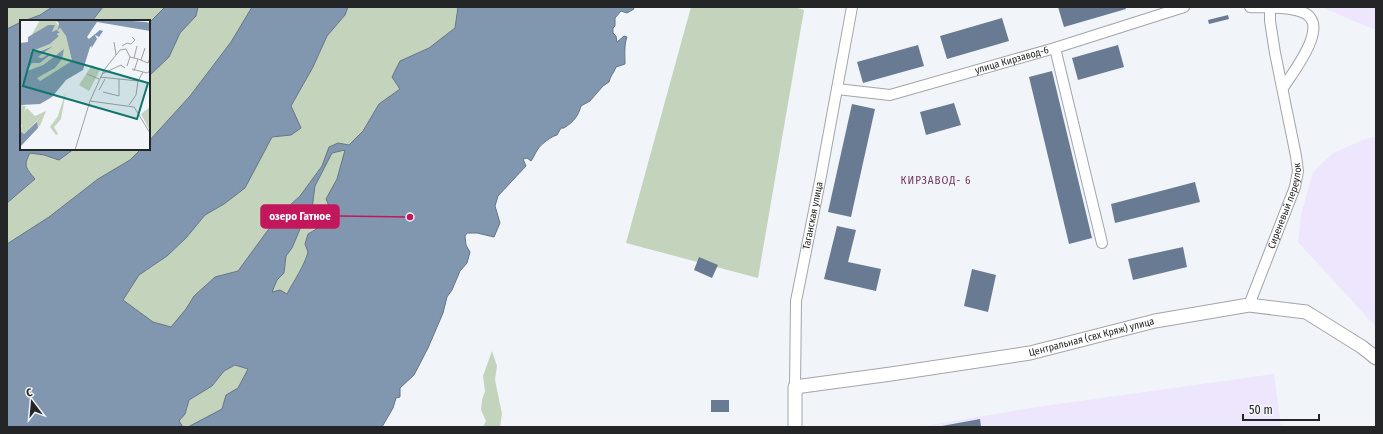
<svg xmlns="http://www.w3.org/2000/svg" width="1383" height="434" viewBox="0 0 1383 434" font-family="'Fira Sans Condensed',sans-serif">
	<style>
		.industrial { fill: #ede6fc }
		.green { fill: #c4d3bb }
		.water { fill: #8197af; stroke: #657586; fill-rule: evenodd }
		.building { fill: #687b93 }
		.lines { fill: none; stroke-linecap: round; stroke-linejoin: round }
		.minor-casing { stroke: #a2a5a9; stroke-width: 12 }
		.major-casing { stroke: #a2a5a9; stroke-width: 15 }
		.minor { stroke: #fff; stroke-width: 10 }
		.major { stroke: #fff; stroke-width: 13 }
		.labels { text-anchor: middle; dominant-baseline: central; stroke-width: 3.5; stroke-linejoin: round; paint-order: stroke }
		.street-label { font-size: 10px; fill: #242526; stroke: #f1f4f9 }
		.neighbourhood-label { font-size: 11px; letter-spacing: 1px; fill: #74355a; stroke: #f1f4f9 }
		.inset-road { fill: none; stroke: #9fa1a5; stroke-width: 1 }
		.view { fill: #0f766e; fill-opacity: 0.15; stroke: #0f766e; stroke-width: 2 }
		.inset-edge { fill: none; stroke: #242526; stroke-width: 2 }
		.leader { fill: none; stroke: #c2185b; stroke-width: 1.5 }
		.callout-dot { fill: #c2185b; stroke: #f1f4f9; stroke-width: 1.5 }
		.callout { fill: #c2185b; stroke: #c2185b; stroke-width: 1.5 }
		.callout-label { font-size: 11px; text-anchor: middle; font-weight: bold; fill: #fff }
	</style>
	<rect width="100%" height="100%" fill="#f1f4f9"/>
	<path class="industrial" d="M1322 7H1376V30L1342 16Z
		M1376 137V327L1298 242 1301 215 1313 172 1333 153 1368 138Z
		M1274 374 1281 427H918L1037 407Z"/>
	<path class="green" d="M7 7H52C43 12 32 21 21 21V22L7 29Z
		M103 7H165L149 23V21H92Z
		M198 7H252L231 42 190 96 149 141V76L169 57 180 33 196 16Z
		M348 7H458L455 28 429 48 400 61V89L379 104 363 131 349 145 338 143 329 147 322 166 300 196 279 215 238 271 215 277 194 296 186 309 172 327 153 322 123 300 139 275 167 256 186 238 205 215 224 204 245 188 272 137 291 135V106L313 67 327 36 345 15Z
		M691 7H794L804 10 758 278 626 243Z
		M74 149H141L130 160 98 179 49 217 7 244V203L35 179C26 168 23 166 30 153L44 155 59 160Z
		M346 150C339 176 331 217 308 234 308 240 309 245 308 251 307 262 292 282 287 294L272 292 277 280 284 273 286 256 292 248 300 229 312 209 315 186 332 153Z
		M492 351 497 366 495 380 502 414 500 427H483L486 421 481 410 482 400 485 391 483 376Z
		M235 365 248 369 238 388 226 395 222 409 188 427H183L179 421 185 414 189 400 212 386 224 371Z"/>
	<path class="water" d="M52 7H103L92 21H24L40 15Z
		M165 7H198L196 16 180 33 169 57 149 76V23Z
		M252 7H348L345 15 327 36 313 67 291 106 301 128 291 135 272 137 245 188 224 204 205 215 186 238 167 256 139 275 123 300 153 322 171 327 186 309 194 296 215 277 238 271 279 215 300 196 322 166 329 147 338 143 349 145 363 131 379 104 400 89 392 77 400 61 429 48 455 28 458 7H633L634 9 627 13 621 11 615 18V26L613 28V33L616 36 617 42 624 36 627 37C624 44 625 56 625 64L616 67C614 73 610 76 609 82L603 86 590 101 581 106C578 117 573 122 564 128H561L557 135C552 136 541 144 538 149 535 153 534 157 531 161L527 158 523 159 526 166 498 196 495 206 500 223 494 237 477 233H467L465 236 466 245 470 252 467 263 460 271 452 290 447 297 443 313 428 348 414 375 400 388V397L396 398 393 408 382 427H188L222 409 226 395 238 388 248 369 235 365 224 371 212 386 189 400 185 414 179 421 183 427H7V244L49 217 98 179 130 160 141 149H149V141L190 96 231 42ZM345 150 337 179 326 199 329 206 316 229 308 234 305 244 308 252C304 267 294 280 287 294L280 290 272 292 277 280 284 273 286 256 292 248 300 229 312 209 315 186 332 153Z
		M21 22V149H74L59 160 44 155 30 153C23 166 26 168 35 179L7 203V29Z"/>
	<path class="building" d="M1058 7H1125L1126 9 1064 27Z
		M1228 15 1229 19 1209 24 1208 20Z
		M1002 18 1009 41 947 59 940 36Z
		M918 45 924 66 863 83 857 62Z
		M1118 45 1124 67 1078 80 1072 58Z
		M1052 71 1092 238 1069 244 1029 77Z
		M954 103 961 125 926 135 920 112Z
		M852 104 875 109 851 217 828 212Z
		M1195 182 1200 202 1115 223 1111 204Z
		M837 226 856 230 848 262 881 269 876 291 824 279Z
		M1183 247 1187 267 1133 280 1128 259Z
		M699 257 718 265 712 278 694 270Z
		M972 269 996 275 988 312 964 306Z
		M711 400H729V412H711Z
		M980 419 981 427H942V426Z"/>
	<g class="lines">
		<defs>
			<g id="minor">
				<path d="M1250 7C1266 8 1288 6 1302 12 1333 23 1292 73 1283 88"/>
				<path d="M1055 48 1102 243"/>
				<path id="s1" d="M837 89 890 95 1055 48 1184 7"/>
				<path id="s2" d="M1249 305 1295 187 1298 171 1296 156 1275 53 1270 21V8"/>
				<path id="s3" d="M795 387 796 301 820 181 852 7"/>
			</g>
			<g id="major">
				<path id="s4" d="M795 427V387L891 374 1030 353 1155 321 1249 305 1306 312 1362 347 1376 358"/>
			</g>
		</defs>
		<use href="#minor" class="minor-casing"/>
		<use href="#major" class="major-casing"/>
		<use href="#minor" class="minor"/>
		<use href="#major" class="major"/>
	</g>
	<g class="labels">
		<g class="street-label">
			<text stroke="none"><textPath href="#s1" startOffset="180">улица Кирзавод-6</textPath></text>
			<text stroke="none"><textPath href="#s2" startOffset="106">Сиреневый переулок</textPath></text>
			<text stroke="none"><textPath href="#s3" startOffset="173">Таганская улица</textPath></text>
			<text stroke="none"><textPath href="#s4" startOffset="341">Центральная (свх Кряж) улица</textPath></text>
		</g>
		<g class="neighbourhood-label">
			<text x="936" y="180">КИРЗАВОД- 6</text>
		</g>
	</g>
	<g transform="translate(20 20)">
		<rect width="130" height="130" fill="#f1f4f9"/>
		<path d="M20 0H35L40 8 32 12 35 5H28L11 16ZM40 8 46 16 52 41 30 61 35 53 20 61 16 58 29 51 42 39 37 34 23 45 7 51 12 43H20L29 36 30 33 22 38 18 37 32 26 21 31 10 32 30 24 39 16 37 11ZM72 45 80 50 69 71 59 65ZM46 71 41 99 34 107 38 114 36 115 30 107 38 96ZM0 85 6 86 4 91 7 88 15 96 26 91 20 106 17 107V102L21 97 4 114 0 111 2 105 0 106ZM130 87V111L121 94Z" fill="#c4d3bb"/>
		<path d="M35 0H101L125 2 130 3V11L77 2 67 17 69 19 80 10 83 11 79 17 75 15 77 19 71 29 72 26 70 27 63 50 46 60 32 77 20 84 1 85 0 23 8 22V17L28 5H35L32 12 38 9 39 3ZM40 8 46 16 52 41 20 61 17 58 35 48 42 39 44 29 23 45 7 51 12 43H20L29 36 30 33 22 38 18 37 33 26 21 31 10 32 30 24 39 16 37 14 40 12 37 11ZM23 96 17 102 18 108 0 127V111L4 114Z" fill="#8197af" fill-rule="evenodd"/>
		<path class="inset-road" d="M94 22 96 35M102 26 107 23 111 24 115 20 112 17M114 38 117 26M118 39 128 43 130 38M121 40 125 28M107 46 110 37 118 39 114 51M112 49 127 53 130 51M67 54 79 59M82 54 101 45 105 48M80 57 118 61M79 70 85 59M83 72 99 76V59M70 81 84 50 100 30 106 29 110 37M109 85 116 75 118 61 123 52M55 130 70 81 114 87 130 113"/>
		<path class="view" d="M13 30 128 63 117 99 3 66Z"/>
		<rect width="130" height="130" class="inset-edge"/>
	</g>
	<path class="leader" d="M410 217L339 216"/>
	<circle class="callout-dot" cx="410" cy="217" r="4"/>
	<rect class="callout" x="261" y="205" width="78" height="23" rx="4"/>
	<g class="callout-label">
		<text x="300" y="220">озеро Гатное</text>
	</g>
	<rect width="1383" height="434" fill="none" stroke="#242526" stroke-width="16"/>
	<g transform="translate(32 402) rotate(344)" stroke="#f1f4f9" stroke-width="3" paint-order="stroke">
	<path d="M0-3L7 15L0 10L-7 15Z" fill="#242526"/>
	<text y="-6" font-size="11" font-weight="bold" text-anchor="middle" fill="#242526">С</text>
	</g>
	<path d="M1243 414v6h76v-6" fill="none" stroke="#242526" stroke-width="2"/>
	<text x="1249" y="414" font-size="12" fill="#242526" stroke="#f1f4f9" stroke-width="3" paint-order="stroke">50 m</text>
</svg>
